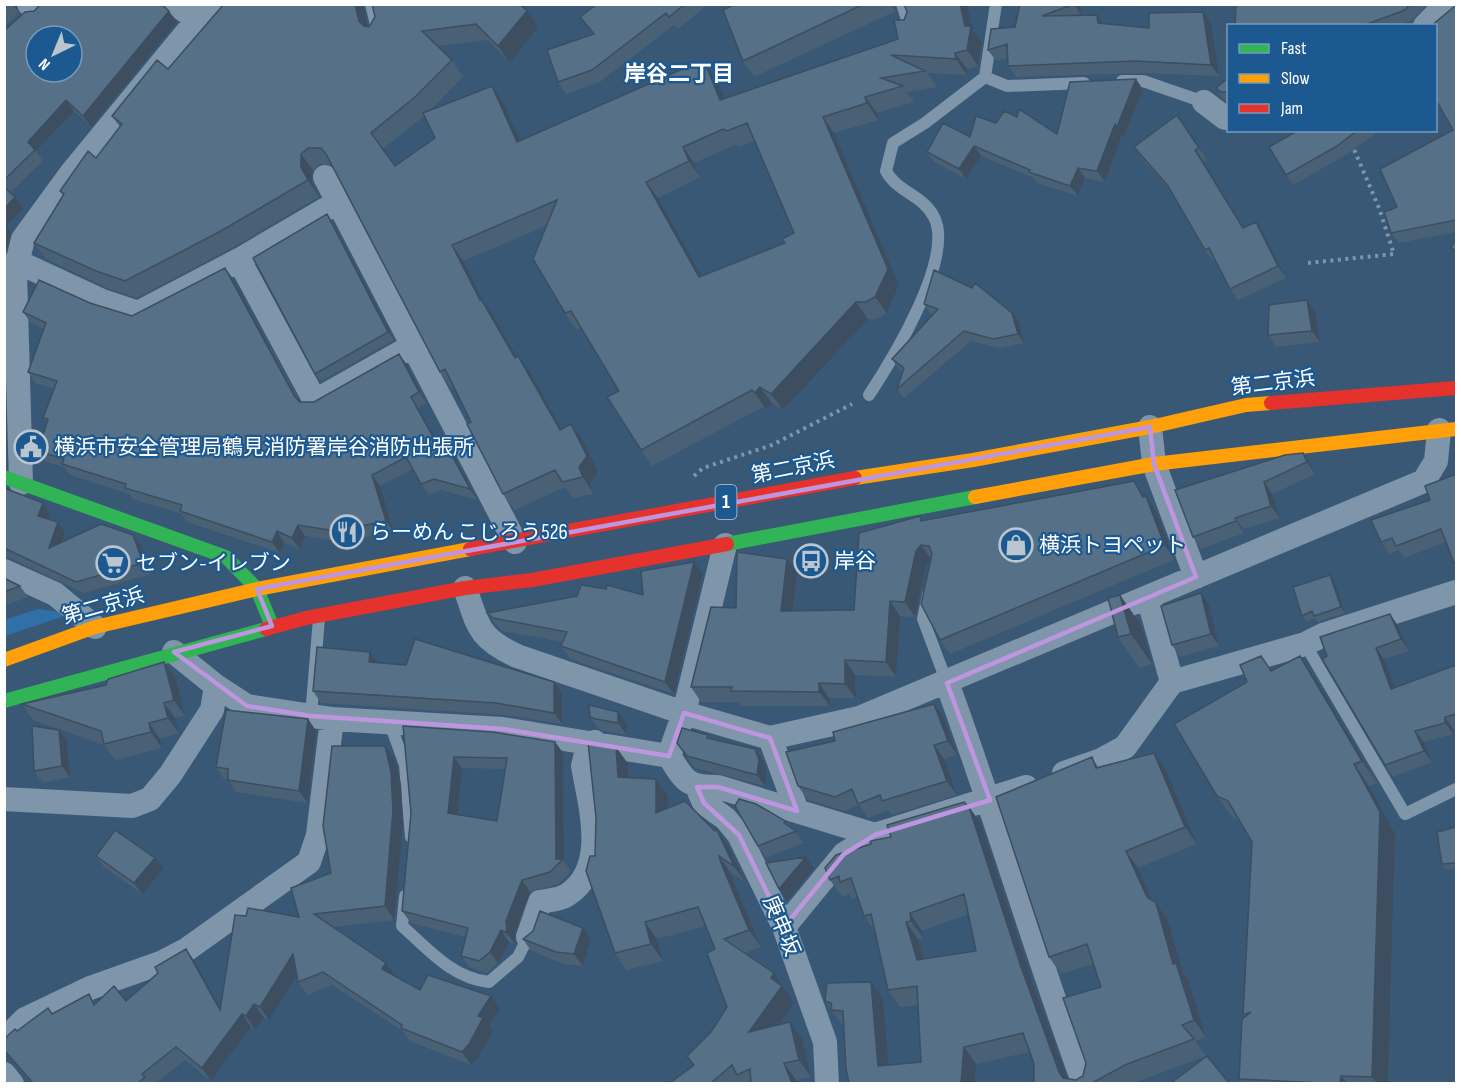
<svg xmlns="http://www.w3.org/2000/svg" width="1461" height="1088" viewBox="0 0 1461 1088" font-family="'Sofia Sans Condensed','Noto Sans JP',sans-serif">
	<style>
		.green { fill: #316fa7 }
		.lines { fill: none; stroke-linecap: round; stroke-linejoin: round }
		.path { stroke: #7f95a9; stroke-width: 4; stroke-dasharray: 3 4.5; stroke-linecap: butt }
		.lane { stroke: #7f95a9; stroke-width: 12 }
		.street { stroke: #7f95a9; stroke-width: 24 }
		.fast { stroke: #30b455; stroke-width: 14 }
		.slow { stroke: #ff9f0a; stroke-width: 14 }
		.jam { stroke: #e5322d; stroke-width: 14 }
		.wall { fill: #4a6075; fill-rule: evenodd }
		.shaded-wall { fill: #3c4e5f }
		.building { fill: #567088; stroke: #3c4e5f; stroke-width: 1.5; fill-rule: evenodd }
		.marked { fill: none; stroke: #bd96df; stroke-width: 4.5; stroke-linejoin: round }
		.labels { text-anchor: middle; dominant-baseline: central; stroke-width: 4.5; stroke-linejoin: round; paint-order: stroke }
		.shield { fill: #1d5991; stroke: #bbcdde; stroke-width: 1.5 }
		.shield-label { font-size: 20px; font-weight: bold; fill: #fff }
		.street-label { font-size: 21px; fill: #fff; stroke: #1d5991 }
		.poi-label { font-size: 21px; fill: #fff; stroke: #1d5991; text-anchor: start }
		.neighbourhood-label { font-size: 22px; font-weight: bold; fill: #fff; stroke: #1d5991 }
	</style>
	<rect width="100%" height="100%" fill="#385876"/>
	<path class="green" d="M38 609 60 612 62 617 5 636 4 620Z"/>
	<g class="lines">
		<path class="path" d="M1308 263 1394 254 1379 208 1353 147
			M694 476 703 468 772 445 852 404"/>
		<path class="lane" d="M371 4 378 33
			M902 4 910 29
			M985 77 1007 86 1084 83
			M1122 81H1143L1204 102
			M869 395C892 360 955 258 934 217 923 195 897 192 886 171L893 143 925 123 985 77 996 4
			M928 594 923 619 947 683
			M1305 644 1405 814 1456 789
			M311 716 319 618
			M389 721 405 765 411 837
			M405 896 402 926C428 949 452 978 489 982L518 957 528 937"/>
		<path class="street" d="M29 4 36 9
			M176 4 197 20
			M1425 26 1446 4
			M1204 102 1225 118H1228
			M325 177 515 542
			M239 260 315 401 414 345
			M16 261 102 301 138 313 239 260 338 202
			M1150 427 1154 464 1196 577
			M21 483 15 272 23 239 72 172 197 20 216 4
			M725 545 684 713 669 756C685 781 686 787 718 787L875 835 1026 787
			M4 571 55 594 95 627
			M465 588C478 626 478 638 517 656L684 713 770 738 859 718 1424 481 1436 461 1439 430
			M174 652 216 686 247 706 332 719 503 729 669 756
			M1172 682 1305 644 1323 635 1456 592
			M947 683C996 816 1035 951 1084 1084
			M770 738 797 811
			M1064 773 1101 760 1125 747 1172 682 1148 597
			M697 787 704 803 726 819 739 835 784 927 825 1042 827 1084
			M4 799 132 806 150 799 170 775 212 710 216 686
			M784 927 844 854 875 835
			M528 937 540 902C548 900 560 900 567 895 609 868 590 807 583 766L586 754 595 742
			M4 1040 25 1019 90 988 163 962 186 950 309 862 318 835 332 719
			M4 1074 12 1084"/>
		<path class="fast" d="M4 477 226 557 257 589 272 626
			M727 544 975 497
			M4 701 266 629"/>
		<path class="slow" d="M855 478 973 460 1150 427 1246 405 1271 403
			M975 497 1154 464 1456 429
			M4 660 95 627 257 589 470 549"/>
		<path class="jam" d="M1271 403 1456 388
			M470 549 855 478
			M266 629 306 618 465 588 532 580 727 544"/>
	</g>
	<path class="wall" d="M4 4H16L19 13 4 27Z
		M224 4H363L368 27 527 11 538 27 510 63 488 40 438 46 452 60 463 77 430 110 503 102 520 140 705 63 717 80 724 99 973 30 982 42 978 66 967 69V75L927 73 937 87 907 92 914 102 877 113 878 120 834 133 899 285 887 313 877 319H868L783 410 772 403 766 409 763 407 652 466 641 450 619 391 581 327 576 330 565 313 546 226 463 261 484 304 493 315 516 357 530 372 562 429 583 440 598 472 590 483 594 494 573 498 565 487 515 510 503 494 471 422 454 386 451 388 440 372 332 165 319 164 313 170 312 183 319 197 232 248 137 298 107 288 46 259 34 243 63 195 60 191 96 158 120 127 112 116 168 69ZM424 116 435 138 395 166 383 149ZM755 141 794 233 785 243 701 276 658 198 700 177 694 163 735 145 739 147Z
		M597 4H705L706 6 678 29 674 25 600 82 566 94 558 82 593 34 580 17Z
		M735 4H895L896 11 754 77 743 61Z
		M1020 4H1080L1082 15H1097L1103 24 1149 28 1211 23 1219 76 1143 73 1016 77 1008 66V58L996 61 988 50 1015 27Z
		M1236 4H1428L1412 20 1398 26H1235Z
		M162 5 177 22 91 127 74 111 36 151 43 161 10 193 23 208 7 226 11 232 4 253V31Z
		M1456 5V232L1399 243 1391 233 1397 207 1453 130Z
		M1228 78V103L1223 99 1216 88Z
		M1136 79 1143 90 1124 137 1122 134 1105 182 1085 178 1078 196 1037 183 1034 178 981 156 966 179 934 162 927 152 970 137 996 123 1057 134Z
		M1177 115 1207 160 1204 162 1244 228 1264 234 1286 278 1238 300 1230 289 1215 261 1214 262 1205 250 1172 193 1142 159 1134 147Z
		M1299 130H1381L1344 156 1293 185 1286 175Z
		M327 214 332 222 394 340 321 381 315 374Z
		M225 268 233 279 300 402H314L399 354 407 365 426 403 418 408 438 443 452 452 477 500 441 490 429 495 421 484 413 469 380 486 394 532 344 542 305 536 300 550 284 542 280 553 187 522 182 514 133 499 129 494 70 475 64 467 46 462 38 451 47 423 43 418 54 389 35 383 28 372 44 329 31 323 23 312 90 303 132 316Z
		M1307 300 1315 312 1320 342 1276 347 1268 335Z
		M924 304 1012 313 1019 322 1024 343 1000 348 971 341 904 398 897 389 903 372 898 368 892 359 933 314 930 313Z
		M1303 453 1311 465 1315 474 1272 494 1280 518 1243 529 1244 533 1201 549 1193 537Z
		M1456 474V566L1454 563 1446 542 1404 558 1399 550 1389 554 1381 542 1430 500Z
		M4 488 43 503 50 514 49 519 65 533 62 541 133 535 141 546 151 574 84 593 10 558 4 557Z
		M1146 496 1156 511 1174 559 1171 561 950 654 940 640 931 560 926 565 915 617 900 616 896 677 855 675 856 698H829L830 706H742L739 702H701L691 687 736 608 787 559 797 573 793 611 854 610 923 520Z
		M694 562 703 574 674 694 570 659 561 646 563 642 502 631 496 625 487 613 643 595Z
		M1330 575 1334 581 1345 613 1318 622 1315 618 1307 622 1302 616Z
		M4 578 20 586 28 597 4 606Z
		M1209 605 1219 646 1180 657 1172 645Z
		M1390 614 1398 626 1409 651 1384 659 1394 687 1456 665V728L1453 729V734L1424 742 1432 762 1393 777 1385 765 1327 656Z
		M1141 625 1152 664 1139 668 1118 637Z
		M370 652 377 663 554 682 562 694V724L504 715 321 703 313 691Z
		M164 662 176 678 185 716 175 718 179 733 160 739 162 748 115 760 104 745 33 720 22 704 106 685Z
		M1271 671 1315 678 1377 783 1369 786 1395 834 1388 1083H1242L1239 1079 1244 1018 1243 1015 1252 842 1240 821 1233 818 1217 796Z
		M590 717 626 724 627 735 604 731 598 728Z
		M944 718 957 755 944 759 957 795 892 815 888 810 868 818 859 805 845 811 808 800 798 786Z
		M308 719 316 731 308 803 236 792 228 779H224L216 767Z
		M403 726 555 742 563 753 564 861 571 871 558 884 530 892 515 932V944L509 942 498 963 487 973 469 967 461 956 465 937 411 923 402 911 411 813ZM462 768 505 769 497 821 458 814Z
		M708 735 711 739 755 749 763 760 767 772 765 786 695 768 677 743Z
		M67 742 70 777 43 783 34 771Z
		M385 746 395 759 401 785 403 824 394 920 332 927 395 976 420 990 500 1009 489 1026 493 1031 478 1057 471 1065 410 1041 404 1032 332 985 308 995 298 982 297 975 269 1020 264 1018 255 1030 251 1027 211 1081 185 1060 156 1083H31L4 1051V1039L17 1031 52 1014 95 1004 126 1001 186 949 195 962 220 1007 299 917 331 873Z
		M616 747 628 764 629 778 656 779 668 796V808L715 831 716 828 728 845 746 883 731 873 733 881 761 947 745 953 774 973 794 1003 778 1025 790 1022 802 1039 811 1077 796 1080 797 1083H670L693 1065 711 1032 727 1007 715 949 706 926 657 939 663 961 626 970 615 953 595 856Z
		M1154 753 1166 770 1197 844 1138 868 1153 901 1156 903 1168 920 1183 973 1188 980 1206 1037 1195 1041 1206 1056 1134 1083H1034V1064L1029 1052 976 1064 849 1083 844 1027 825 1001 871 982 883 999 888 1065 921 1062 918 1005 900 1007 888 990 876 933 864 916 857 897 852 899 849 894 842 897 830 880 891 837 969 807 981 824 1033 984 1067 1079 1076 1080 1083 1076 1101 987 1093 964 1061 974 1049 957 1092 757 1098 767ZM968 914 976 951 924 959 918 939 923 938 922 931Z
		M735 806 787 822 804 843 766 858 758 846Z
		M1456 827V869L1446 870 1442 864Z
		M96 856 163 869 142 894 104 867Z
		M523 939H591L583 966 564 964 531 951Z"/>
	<path class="shaded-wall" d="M13 4H16L19 13Z
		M355 4H363L370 37 359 21Z
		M891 4H895L896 11Z
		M960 4H967L973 30 982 42 978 66 967 50 965 26Z
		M1074 4H1080L1082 16Z
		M169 11 177 22 91 127 83 116Z
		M527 11 538 27 510 63 498 46Z
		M1203 12 1211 23 1219 76 1211 65Z
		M1097 15 1105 26 1098 23Z
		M955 53 967 69V75L956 59Z
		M705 63 717 80 731 116 720 100Z
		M1136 79 1143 90 1124 137 1117 127Z
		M492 86 503 102 528 158 517 142Z
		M865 97 877 113 878 120 867 103Z
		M66 100 74 111 36 151 28 142Z
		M823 117 834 133 899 285 887 313 875 297Z
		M1115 124 1122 134 1105 182 1097 171Z
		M974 146 981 156 966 179 959 169Z
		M683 147 694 163 700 177 689 161Z
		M1195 150 1204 162 1251 240 1243 228Z
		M301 154 313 170 312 183 319 197 308 180 301 167Z
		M1078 168 1085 178 1078 196 1070 186Z
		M646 182 658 198 711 293 699 277Z
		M15 197 23 208 7 226 11 232 5 253 4 209Z
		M327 214 332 222 394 340 388 332Z
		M1256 222 1264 234 1286 278 1278 266Z
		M452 245 463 261 484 303 493 315 526 374 515 358 480 300Z
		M225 268 233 279 302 408 295 397Z
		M1307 300 1315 312 1320 342 1312 331Z
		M856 302 868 319 783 410 771 394Z
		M1012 313 1019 322 1024 343 1018 334Z
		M399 354 407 365 426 403 419 392Z
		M518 356 530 372 571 446 560 430Z
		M760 387 772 403 766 409 755 393Z
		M411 397 418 408 445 455 437 444Z
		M571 424 583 440 598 472 590 483 594 494 583 477 579 467Z
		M444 441 452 452 477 500 470 489Z
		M1303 453 1311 465 1315 474 1307 462Z
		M372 475 380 486 394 532 386 521Z
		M1134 481 1144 495 1149 505 1146 496 1156 511 1174 559 1164 544Z
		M1264 482 1272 494 1280 518 1271 506Z
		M43 503 50 514 46 527 38 516Z
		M1235 518 1243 529 1244 533 1236 521Z
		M58 522 65 533 56 559 49 548Z
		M298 525 305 536 300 550 292 538Z
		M277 531 284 542 280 553 272 542Z
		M133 535 141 546 151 574 143 563Z
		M921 545 931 559 926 565 915 617 905 602 916 551Z
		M787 559 797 573 791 625 781 611Z
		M694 562 703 574 674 694 665 682Z
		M1330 575 1334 581 1345 613 1341 607Z
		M1201 593 1209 605 1219 646 1211 634Z
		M1120 595 1141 625 1152 664 1131 634Z
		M890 601 900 616 896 677 886 662Z
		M1390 614 1398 626 1409 651 1401 639Z
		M1376 648 1384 659 1399 700 1391 689Z
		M370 652 378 664 369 662Z
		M1300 656 1315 678 1377 783 1362 761Z
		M845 660 855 675 856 698 845 684Z
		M164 662 176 678 185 716 174 700Z
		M554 682 562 694V724L554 713Z
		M819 683 829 698 830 706 819 692Z
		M164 703 175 718 179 733 168 718Z
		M934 704 944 718 957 755 948 741Z
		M618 712 626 724 627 735 618 723Z
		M1445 717 1453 729V734L1445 723Z
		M308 719 316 731 308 803 299 791Z
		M149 723 160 739 162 748 151 732Z
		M59 730 67 742 70 777 62 766Z
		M1415 731 1424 742 1432 762 1424 751Z
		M555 742 563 753 564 861 563 859H556Z
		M934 745 944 759 957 795 947 781Z
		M385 746 395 759 401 785 403 824 394 920 385 906Z
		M616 747 628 764 630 794 618 777Z
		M755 749 763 760 767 772 765 786 757 775Z
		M1154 753 1166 770 1197 844 1185 827Z
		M454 757 462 768 457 825 448 813Z
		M1354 764 1369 786 1395 834 1388 1083H1377L1372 1077Z
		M656 779 668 796V830L656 813Z
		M969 807 981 824 1033 984 1069 1083H1067L1059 1072 1021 967Z
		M716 828 728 845 746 883 734 866Z
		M1126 851 1138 868 1159 915 1147 897Z
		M719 856 731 873 733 881 761 947 749 930 721 863Z
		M806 857 814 868 787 901 779 889Z
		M155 858 163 869 142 894 134 883Z
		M522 880 530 892 515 932V944L507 933 506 921Z
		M1156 903 1168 920 1183 973 1188 980 1206 1037 1194 1020 1173 964Z
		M910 913 922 931 923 938 911 921Z
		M645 922 657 939 663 961 651 944Z
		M906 922 918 939 929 978 917 960Z
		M583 928 591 939 583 966 574 954Z
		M501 930 509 942 498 963 490 952Z
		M186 949 195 962 229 1023 220 1010Z
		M293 954 302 967 269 1020 260 1007Z
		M386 963 395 976 382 969Z
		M774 973 794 1003 761 1049 749 1032 771 978Z
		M871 982 883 999 890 1083 878 1066Z
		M491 996 500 1009 489 1026 493 1031 478 1057 471 1065 462 1052 478 1016Z
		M254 1004 264 1018 255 1030 246 1016Z
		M242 1014 251 1027 211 1081 202 1068Z
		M790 1022 802 1039 811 1077 799 1060Z
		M964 1047 976 1064 974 1083H961Z
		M784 1063 796 1080 797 1083H792Z
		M1341 1076 1347 1083H1340Z"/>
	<path class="building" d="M41 4H161L169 11 83 116 66 100 28 142 35 150 4 180V31L25 12 34 11ZM36 36H72V72H36Z
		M224 4H355L359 21 364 26 369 27 375 17 372 4H520L527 11 498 46 476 24 422 31 452 60 415 97 371 133 395 166 435 138 423 113 492 86 517 142 696 63H705L720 100 898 39 894 20H904L907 12 904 4H960L965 26H971L967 50 955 53 956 59 891 55 925 71 881 78 903 86 865 97 867 103 823 117 888 269 875 297 866 302H856L771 394 760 387 755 393 752 390 641 450 607 397 619 391 571 311 565 313 533 259 557 200 452 245 480 300 481 299 515 358 518 356 560 430 571 424 587 456 579 467 583 477 562 482 555 470 503 494 467 424 471 422 445 369 440 372 326 154 321 148H308L301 154V167L308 180 221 231 125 281 96 271 34 243 64 194 60 191 88 151 96 158 122 124 112 116 157 60 168 69ZM747 123 794 233 782 239 785 243 699 277 646 182 689 161 683 147 723 129 727 131Z
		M597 4H685L669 17 666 13 592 70 558 82 547 50 594 34 580 17Z
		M735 4H864L743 61 723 10Z
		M1020 4H1074L1042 16 1097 15 1098 23 1149 28V13L1203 12 1211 65 1135 61 1008 66 1007 44 988 50 991 29 1015 27Z
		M1236 4H1410L1405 10 1362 26H1235Z
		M1456 5V220L1391 233 1384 212 1397 207 1380 169 1453 130 1436 100V26H1431Z
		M1228 78V92H1221L1216 88Z
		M1136 79 1117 127 1115 124 1097 171 1078 168 1070 186 1029 172 1030 170 974 146 959 169 927 152 943 123 970 137 976 116 996 123 1004 111 1017 117 1019 109 1057 134 1070 82Z
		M1177 115 1199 148 1195 150 1243 228 1256 222 1278 266 1230 289 1209 248 1205 250 1168 186 1134 147Z
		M1299 130H1358L1337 146 1286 175 1269 147Z
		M4 187 15 197 4 209Z
		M327 214 388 332 315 374 253 258Z
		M1456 238V251L1451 248Z
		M225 268 295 397 300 402H314L399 354 419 392 411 397 437 444 444 441 470 489 434 479 421 484 406 457 372 475 386 521 336 531 298 525 292 538 277 531 272 542 180 511 182 505 125 488 126 484 62 464 64 459 38 451 48 419 43 418 57 381 28 372 46 323 23 312 39 280 90 303 132 316Z
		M934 270 972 288 975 283 1012 313 1018 334 993 339 964 331 897 389 904 368 892 359 938 309 924 304Z
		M1307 300 1312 331 1268 335 1269 305Z
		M1303 453 1307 462 1264 482 1271 506 1235 518 1236 521 1193 537 1175 490 1285 455Z
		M1456 474V562L1454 563 1441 529 1396 546 1392 538 1381 542 1371 520 1430 500 1425 486Z
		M1134 481 1143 497 1146 496 1164 544 1161 547 940 640 921 604 932 554 929 546 921 545 916 551 905 602 890 601 886 662 845 660V684L819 683V692L731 691 732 687H691L711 607 736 608 737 552 787 559 781 611 854 610 859 533 920 516 921 521Z
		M4 488 43 503 38 516 58 522 49 548 101 524 133 535 143 563 76 582 4 548Z
		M694 562 665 682 561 646 567 632 493 618 487 613 577 596 581 585 606 589 607 585 643 595 641 571Z
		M1330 575 1341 607 1314 616 1312 611 1302 616 1293 587Z
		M4 578 20 586 4 592Z
		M1201 593 1211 634 1172 645 1161 606Z
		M1120 595 1131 634 1118 637 1108 598Z
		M1390 614 1401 639 1376 648 1391 689 1456 665V714L1445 717V723L1415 731 1424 751 1385 765 1322 659 1327 656 1320 637Z
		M415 639 554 682V713L496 703 313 691 317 647 370 652 369 662 406 665Z
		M1261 656 1271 671 1300 656 1362 761 1354 764 1380 812 1372 1077 1341 1076 1340 1083H1321L1239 1079 1242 1019 1251 1012 1243 1015 1252 842 1228 801 1217 796 1174 724 1247 682 1240 665Z
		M164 662 174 700 164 703 168 718 149 723 151 732 104 744 101 731 22 704 106 685 108 679Z
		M934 704 948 741 934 745 947 781 882 801 880 795 858 804 852 789 835 797 798 786 786 752 835 741 833 732Z
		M589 705 618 712V723L596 719 590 717Z
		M226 710 308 719 299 791 228 780V769L216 767Z
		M32 726 59 730 62 766 34 771Z
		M403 726 493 732 555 742 556 859H563L550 872 522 880 506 921 507 933 501 930 490 952 479 961 461 956 468 928 402 911 411 813ZM454 757 507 758 497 821 448 813Z
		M682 728 708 735 707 738 755 749 759 760 757 775 687 756 677 743Z
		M588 742 616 747 618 777 656 779V813L685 801 715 831 716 828 734 866 719 856 721 863 749 930 724 939 774 973 771 978 782 986 749 1032 790 1022 799 1060 784 1063 792 1083H751L750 1069 737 1075 732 1065 711 1083H670L694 1065 687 1056 711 1032 727 1007 707 953 715 949 698 907 645 922 651 944 615 953 586 871 590 856H595L596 818Z
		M332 746H385L391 772 393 811 385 906 314 914 386 963 382 969 420 990 428 975 491 996 478 1016 483 1018 469 1044 462 1052 401 1028 402 1025 323 972 298 982 293 954 260 1007 254 1004 246 1016 242 1014 202 1068 176 1047 142 1074 145 1077 138 1083H33L4 1050V1039L15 1029 17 1031 48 1008 52 1014 89 994 94 1005 114 986 126 1001 158 973 155 967 186 949 220 1010 235 915 246 916 248 908 299 917 291 888 331 873 323 826Z
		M1154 753 1185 827 1126 851 1147 897 1156 903 1173 964 1176 963 1194 1020 1182 1025 1194 1039 1125 1065 1092 1083H1034V1064L1023 1033 964 1047 961 1083H849L846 1069 843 1011 832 1010 831 1003 825 1001 827 983 871 982 878 1066 921 1062 917 986 888 990 871 914 864 916 851 878 840 882 839 876 830 880 825 868 836 855 871 844 870 841 891 837 887 825 964 802 969 807 1021 967 1059 1072 1063 1078 1076 1080 1083 1076 1086 1063 1063 998 1101 987 1087 944 1049 957 996 797 1092 757 1096 768ZM964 894 976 951 917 960 906 922 911 921 910 913Z
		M739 799 756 804 787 822 784 823 796 831 758 846 735 806Z
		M1456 827V863L1442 864 1437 832Z
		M115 830 155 858 134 883 96 856Z
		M806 857 779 889 766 863Z
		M540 911 583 928 574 954 556 952 523 939 533 931Z
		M1207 1056 1229 1083H1171Z"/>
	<path class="marked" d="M1150 427 1154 464 1196 577 947 683 990 800 875 835 844 854 784 927 739 835 704 803 697 787H718L797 811 770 738 684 713 669 756 503 729 311 716 247 706 174 652 272 626 257 589Z"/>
	<defs>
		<symbol id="civic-ring" viewBox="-11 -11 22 22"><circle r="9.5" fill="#1d5991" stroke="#b9c5cf" stroke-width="1.5"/><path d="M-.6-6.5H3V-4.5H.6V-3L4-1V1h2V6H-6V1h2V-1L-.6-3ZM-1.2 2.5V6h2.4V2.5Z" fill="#b9c5cf"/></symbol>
		<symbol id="restaurant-ring" viewBox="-11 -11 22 22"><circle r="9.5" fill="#1d5991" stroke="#b9c5cf" stroke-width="1.5"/><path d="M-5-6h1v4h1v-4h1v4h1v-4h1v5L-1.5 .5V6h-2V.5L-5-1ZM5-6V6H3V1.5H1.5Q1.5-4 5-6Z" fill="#b9c5cf"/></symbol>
		<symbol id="shop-ring" viewBox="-11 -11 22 22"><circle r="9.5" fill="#1d5991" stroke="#b9c5cf" stroke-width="1.5"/><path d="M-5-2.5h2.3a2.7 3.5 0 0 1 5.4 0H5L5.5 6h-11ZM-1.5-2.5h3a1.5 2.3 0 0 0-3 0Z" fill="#b9c5cf"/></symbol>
		<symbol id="bus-ring" viewBox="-11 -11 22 22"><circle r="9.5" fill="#1d5991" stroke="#b9c5cf" stroke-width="1.5"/><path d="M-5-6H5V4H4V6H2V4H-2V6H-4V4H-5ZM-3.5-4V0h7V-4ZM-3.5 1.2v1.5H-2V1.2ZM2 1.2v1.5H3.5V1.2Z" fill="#b9c5cf"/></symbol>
		<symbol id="supermarket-ring" viewBox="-11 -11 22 22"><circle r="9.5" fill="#1d5991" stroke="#b9c5cf" stroke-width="1.5"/><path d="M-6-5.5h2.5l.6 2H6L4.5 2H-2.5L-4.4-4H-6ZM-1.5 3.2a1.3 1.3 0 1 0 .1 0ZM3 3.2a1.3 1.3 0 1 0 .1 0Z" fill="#b9c5cf"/></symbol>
	</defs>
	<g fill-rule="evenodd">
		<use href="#civic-ring" x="12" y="428" width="38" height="38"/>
		<use href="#restaurant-ring" x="328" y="513" width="38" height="38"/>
		<use href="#shop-ring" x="997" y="526" width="38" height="38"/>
		<use href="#bus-ring" x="792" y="542" width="38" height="38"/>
		<use href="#supermarket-ring" x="94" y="544" width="38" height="38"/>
	</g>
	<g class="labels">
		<rect class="shield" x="715.5" y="485" width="21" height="34" rx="4.5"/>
		<g class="shield-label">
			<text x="726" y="502">1</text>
		</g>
		<g class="street-label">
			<text transform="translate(1273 383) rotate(-7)">第二京浜</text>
			<text transform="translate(793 468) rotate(-11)">第二京浜</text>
			<text transform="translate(103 606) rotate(-16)">第二京浜</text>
			<text transform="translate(781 926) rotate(67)">庚申坂</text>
		</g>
		<g class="poi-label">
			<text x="54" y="447">横浜市安全管理局鶴見消防署岸谷消防出張所</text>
			<text x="370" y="532">らーめん こじろう526</text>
			<text x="1039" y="545">横浜トヨペット</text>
			<text x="834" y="561">岸谷</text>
			<text x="136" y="563">セブン-イレブン</text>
		</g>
		<g class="neighbourhood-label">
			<text x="679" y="74">岸谷二丁目</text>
		</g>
	</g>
	<rect width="1461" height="1088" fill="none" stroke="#ffffff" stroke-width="12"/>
	<rect x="1227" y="24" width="210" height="108" fill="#1d5991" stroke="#779bbd" stroke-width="1.5"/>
	<rect x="1239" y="44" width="30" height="9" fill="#30b455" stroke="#779bbd" stroke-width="1.5"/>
	<text x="1281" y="54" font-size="18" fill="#ffffff">Fast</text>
	<rect x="1239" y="74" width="30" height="9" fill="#ff9f0a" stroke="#779bbd" stroke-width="1.5"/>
	<text x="1281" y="84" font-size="18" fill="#ffffff">Slow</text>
	<rect x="1239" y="104" width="30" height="9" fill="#e5322d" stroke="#779bbd" stroke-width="1.5"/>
	<text x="1281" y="114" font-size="18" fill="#ffffff">Jam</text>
	<g transform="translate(54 54) rotate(223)"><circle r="28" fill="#1d5991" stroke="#779bbd" stroke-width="1.5"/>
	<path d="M0-4.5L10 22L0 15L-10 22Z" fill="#b9c5cf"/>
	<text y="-9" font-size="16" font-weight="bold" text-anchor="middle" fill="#ffffff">N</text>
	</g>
</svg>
